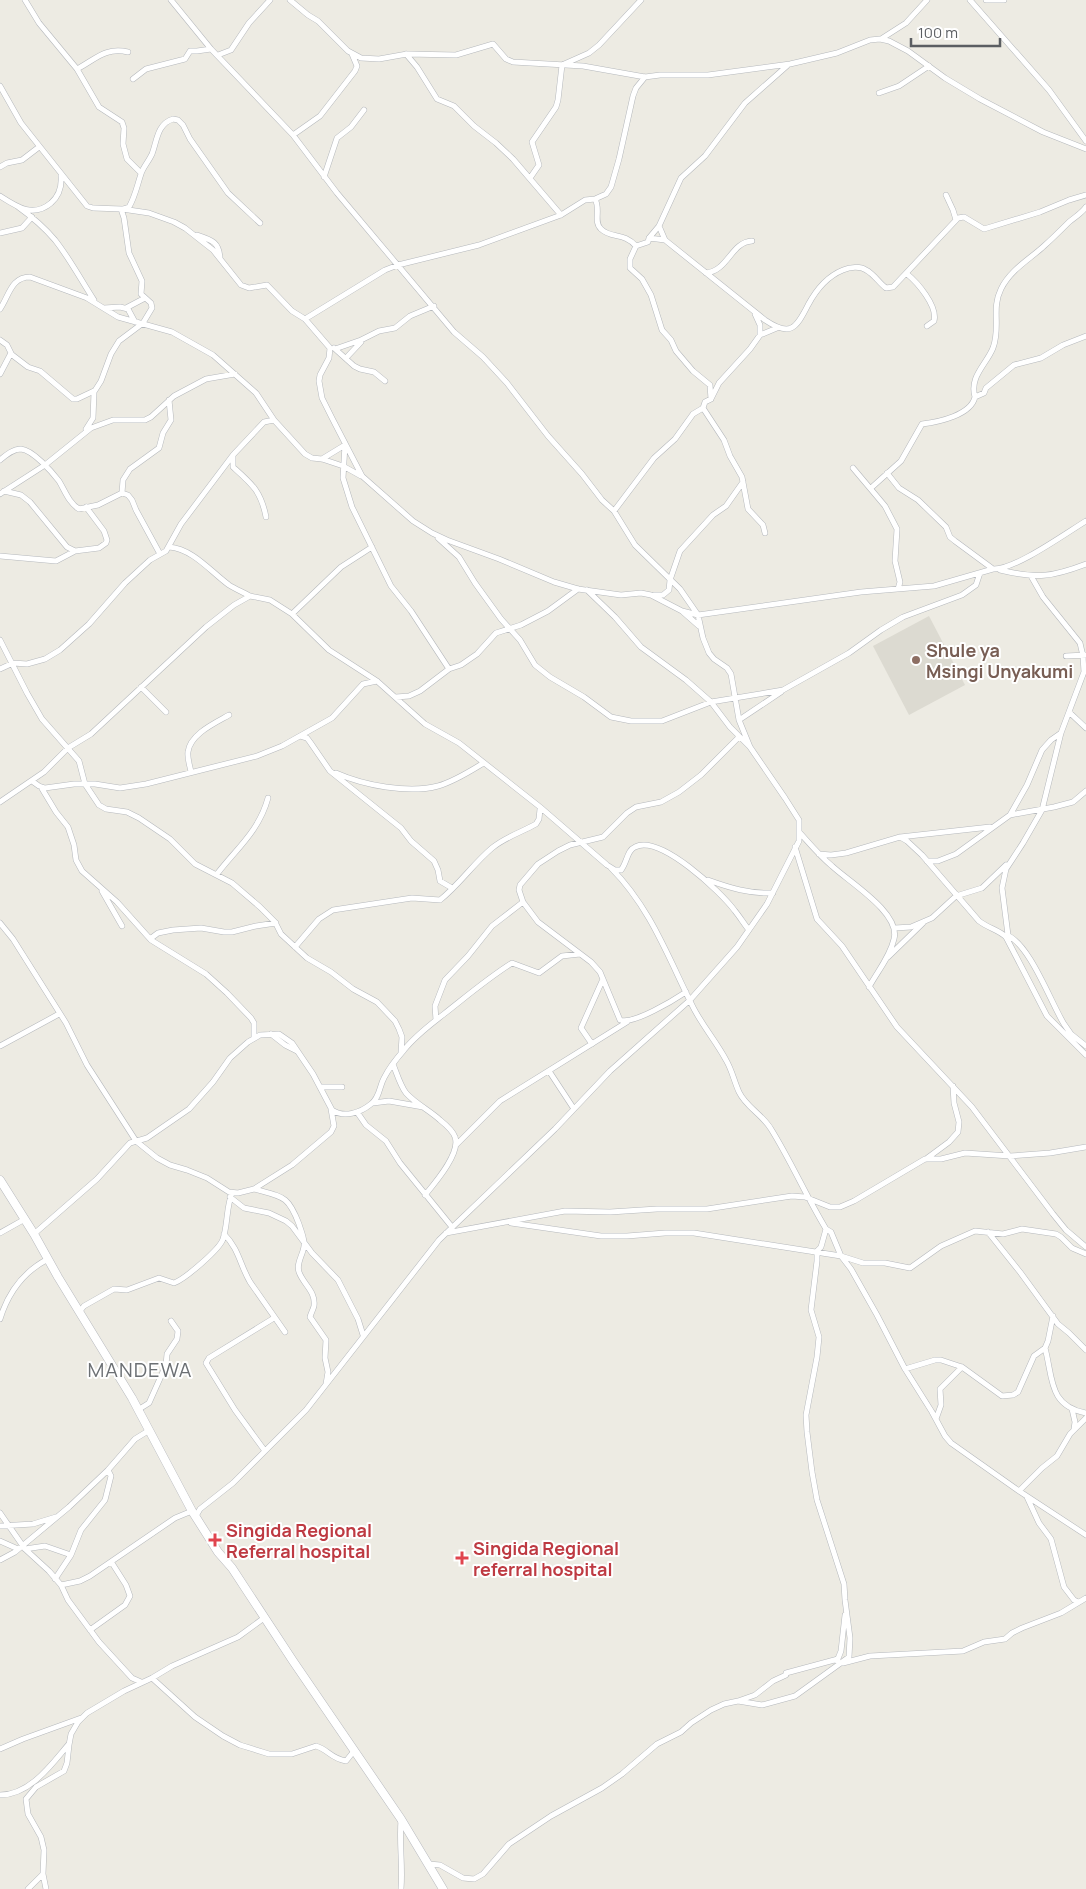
<svg xmlns="http://www.w3.org/2000/svg" width="1086" height="1889" viewBox="0 0 1086 1889" font-family="Manrope,sans-serif">
	<style>
		.education { fill: #dcdad1 }
		.lines { fill: none; stroke-linecap: round; stroke-linejoin: round }
		.street-casing { stroke: #b5b8bc; stroke-width: 6 }
		.secondary-casing { stroke: #b7b9be; stroke-width: 9 }
		.street { stroke: #fff; stroke-width: 5 }
		.secondary { stroke: #fff; stroke-width: 8 }
		.education-dot { fill: #8d6e63; stroke: #fff; stroke-width: 2 }
		.health-dot { fill: #e0444e; stroke: #fff; stroke-width: 2 }
		.labels { text-anchor: middle; dominant-baseline: central; stroke-width: 4; stroke-linejoin: round; paint-order: stroke }
		.education-label { font-size: 18px; font-weight: bold; fill: #785e54; stroke: #fff; text-anchor: start }
		.health-label { font-size: 18px; font-weight: bold; fill: #be3a42; stroke: #fff; text-anchor: start }
		.quarter-label { font-size: 20px; letter-spacing: 1px; fill: #6c7074; stroke: #fff }
	</style>
	<rect width="100%" height="100%" fill="#edebe3"/>
	<path class="education" d="M929 616 965 685 909 715 873 646Z"/>
	<g class="lines">
		<defs>
			<path id="street" d="M25 0 39 23 77 69 99 107 122 122 124 128 123 144 127 159 141 173
				M171 0 211 49 293 135 337 193 454 332 483 357 507 383 548 436 582 474 602 500 614 511 635 545 680 589 698 615 703 638 709 653 714 659 727 668 731 674 739 720 750 747 785 798 799 820V841L767 904 737 947 690 1000 610 1071 555 1129 439 1240 306 1410 233 1483 200 1509 196 1516
				M290 0 308 15 318 21 348 51 361 58 379 59 407 54 456 55 493 44 506 59 513 62 583 66 645 77 660 75H708L790 64 837 53 870 40 880 39 889 41 908 51 945 78 980 99 1043 132 1086 149
				M970 0 1049 90 1086 141
				M986 0H1004
				M881 39 906 23 927 0
				M406 54 417 67 437 99 454 106 474 126 496 143 513 159 561 215
				M218 55 231 50 249 23 270 0
				M77 69C96 59 105 47 128 52
				M133 79 146 69 185 59 190 51H197L211 49
				M0 86 21 123 87 206 93 208 122 209 149 213 174 222 185 228 213 250 241 285 249 288 267 285 292 311 305 319 330 348 329 358 320 375 319 381 322 398 332 418 362 476 413 521 432 533 447 540 499 559 554 582 578 589 621 595 641 593 651 595 682 611 698 615 861 592 934 586 993 569C1015 570 1066 533 1086 521
				M879 93 899 86 929 66
				M293 135 320 116 355 71 357 66 352 54
				M0 167 7 163 22 160 39 147
				M324 177 337 138 351 127 364 110
				M530 178 539 165 532 142 556 107 558 100 562 65 589 53 599 45 641 0
				M946 195 953 210 956 220
				M0 196C17 207 33 218 51 203 60 195 62 186 61 175
				M595 199 606 194 611 187 619 159 633 96 636 88 645 77
				M17 206C31 216 44 227 55 240 70 259 81 280 94 300
				M123 209 129 207C135 197 137 186 141 174 143 167 149 161 152 154 157 141 157 124 173 119L178 120 183 125 190 139 228 193 260 223
				M659 226 665 240
				M0 233 22 228 32 217
				M197 235C212 240 219 242 220 258
				M649 238 665 240 765 320C790 337 796 329 808 305 816 290 828 276 843 270 850 267 860 266 866 270 874 274 879 283 886 288L893 287 958 218 964 217 984 229 1040 212 1069 200 1086 195
				M706 273C728 271 731 242 752 241
				M907 274C917 282 938 306 934 321L927 326
				M104 308 120 307 128 309 135 322
				M126 308 145 298
				M0 309C9 296 11 277 30 277L87 298 118 317 172 332 213 355 256 393 274 420 305 454 312 458 322 459 343 466 361 476
				M755 314 760 325V335
				M305 319 385 270 398 265 479 245 561 215 585 200 595 199C601 209 593 222 601 229 611 239 624 232 636 246
				M0 340 7 345 11 353 0 374
				M334 348 354 366 360 369 374 372 385 381
				M335 349 361 340 379 331 395 328 410 316 434 306
				M11 354 28 367 40 371 73 399H77L94 391
				M346 358 361 342
				M975 397C969 377 986 365 993 348 1001 326 991 309 1001 289 1010 270 1030 259 1044 246 1053 238 1061 230 1069 222 1075 217 1082 213 1086 207
				M711 399 710 385 693 371 676 351 671 340 662 330 651 295 642 279 630 268V259L636 246 648 242 649 238 659 226 681 178 705 156 745 103 788 65
				M703 408 724 440 730 456 742 477 748 509 763 525 765 533
				M86 429 93 418 94 392 101 381 111 354 119 341 143 323 152 308 151 303 141 294 142 281 129 253 124 218 121 209
				M345 445 343 478 352 507 391 586 411 611 449 669
				M233 456V467C252 484 261 491 266 517
				M322 459 345 445V443
				M0 460C6 455 13 449 21 449 33 450 52 472 59 481 65 491 69 503 79 509L98 505 122 493 128 495 132 500 136 510 160 554
				M853 468 885 506 897 529 895 561 900 582 898 589
				M887 473 899 488 918 500 946 527 950 537 955 541 993 569
				M871 488 901 461 922 424C939 422 971 415 975 397L984 393 986 388 1014 365 1041 358 1063 345 1086 336
				M4 491 21 495 30 502 67 547 75 551
				M122 493 123 480 130 469 159 448 163 433 171 420 169 400
				M0 494 45 465 91 428 113 420H145L151 417 174 396 206 379 235 374
				M614 511 654 458 675 439 693 414 703 408 705 402 711 399 719 383 750 349 760 335 777 328
				M438 538 459 557 475 583 501 619 520 640 535 665 550 677 584 697 611 717 631 721H662L711 702 783 690 849 653 881 630 903 617 962 595 976 585 980 573
				M169 547C193 549 210 571 229 585 235 589 243 592 250 596
				M0 556 56 561 75 551 99 548 106 543 107 540 104 531 86 507
				M1000 570C1037 579 1052 577 1086 564
				M587 590 615 617 641 647 686 680 711 702 730 727 749 746
				M654 595H663L669 590 670 580 680 551 713 515 726 506 743 482
				M683 612 699 626
				M292 614 341 567 372 547
				M0 640 27 693 42 719 79 761 85 784 99 805 106 809 127 812 139 818 170 839 195 864 232 883 260 907 275 922 281 934 307 958 331 972 353 989 377 1002 395 1021 399 1029 402 1037 401 1053
				M1066 656 1086 655
				M0 669 13 663 27 664 45 659 60 650 89 624 125 583 150 560 166 551 181 524 233 455 264 422 274 420
				M141 687 166 712
				M396 697 409 696 420 691 449 669 461 665 477 654 496 633 521 625 548 611 578 589
				M1069 712 1086 728
				M739 720 781 692
				M300 736 307 738 310 742 330 771 401 828 411 841 434 861 438 870 440 881 452 888
				M191 772C190 766 187 758 188 752 190 734 215 723 229 715
				M336 773C363 785 408 794 438 786 453 782 469 772 482 764
				M32 781 39 786 45 788 74 784H95L120 788 146 784 257 756 282 746 332 718 363 684 377 681
				M41 787 56 812 68 827 74 845 76 860 82 871 117 902 151 940 206 974 227 993 251 1018 254 1023V1038
				M0 802 44 772 68 748 91 734 206 627 234 605 250 596 270 600 292 614 329 650 377 681 425 724 459 743 540 807 607 865 615 870H621C627 863 627 850 635 847 660 834 721 892 735 911 740 917 744 924 749 930
				M1010 815 1054 807 1073 802 1086 791
				M800 833C810 844 820 856 832 866 849 882 901 913 894 939 890 957 877 972 869 987
				M900 837 907 841 922 855 979 921C988 928 999 930 1006 937L1047 1016 1086 1055
				M795 847 817 919 842 946 897 1027 972 1107 1053 1214 1066 1230 1086 1247
				M819 854 831 855 846 853 900 837 990 827
				M927 861H938L956 854 1010 815 1027 785 1042 750 1051 740 1061 733
				M217 874C237 848 259 831 268 798
				M708 880C730 888 750 894 773 893
				M102 891 122 926
				M0 923 13 939 66 1023 87 1065 136 1141 157 1158 170 1165 187 1170 207 1178 229 1192 238 1193 254 1189 292 1165 331 1132 334 1126 331 1109
				M895 928 911 927 932 918 956 896 982 888 1006 865
				M1006 935C1029 942 1051 1003 1064 1024L1071 1034 1086 1046
				M1008 935 1002 888 1006 869 1023 843 1042 810 1061 733 1084 672 1083 656 1080 643 1043 597 1031 576
				M150 939 158 933 173 930 201 928 224 932H232L256 926 276 923
				M295 947 319 919 333 910 412 898 440 900C459 885 473 864 492 848 505 837 522 832 536 824L539 819 540 809
				M888 957 923 923
				M686 992C674 1000 633 1025 620 1020L600 972 591 962 538 922 523 902 519 890 520 885 538 864 558 851 570 845 603 837 627 813 636 807 661 802 679 792 701 775 739 737
				M436 1020 435 1006 445 980 468 956 492 926 523 902
				M271 1034 285 1045 297 1051
				M592 1044 581 1028 603 979
				M0 1046 59 1014
				M393 1064C397 1074 400 1085 406 1093 416 1104 429 1110 440 1120 445 1124 453 1131 455 1137 461 1153 435 1183 425 1195
				M549 1071 574 1109
				M320 1087H342
				M373 1103 389 1101 423 1107
				M357 1112 366 1125 386 1141 400 1163 452 1227
				M456 1145 500 1101 627 1022
				M926 1159 949 1142 958 1132 959 1122 954 1103 953 1086
				M254 1189C283 1197 288 1195 299 1224 301 1231 305 1239 304 1246 303 1255 296 1263 299 1272 303 1284 316 1291 314 1306 313 1310 311 1313 310 1317L326 1340 325 1358 328 1372 326 1384
				M230 1197 244 1208 269 1213 286 1221 292 1226 312 1253 338 1280 358 1319 363 1335
				M511 1223 601 1236H627L665 1233H694L841 1256 863 1263H885L910 1268 941 1246 975 1231 1003 1234 1022 1229 1056 1234 1061 1237 1072 1248 1086 1254
				M826 1229 831 1232 841 1256 851 1269 877 1315 905 1369 932 1412 945 1436 951 1443 1019 1491 1086 1535
				M988 1232 1020 1272 1058 1324 1069 1333 1086 1350
				M0 1233 25 1219
				M446 1233 565 1211 610 1212 657 1209H707L792 1196 805 1197 830 1207H840L854 1201 925 1159H941L965 1153 1010 1156 1050 1153 1086 1147
				M34 1234 97 1179 130 1143 147 1138 189 1109 213 1082 230 1058 248 1042 260 1035 279 1034 292 1043 313 1074 332 1110C344 1118 360 1113 371 1104 380 1097 379 1087 384 1078 389 1068 397 1058 404 1050 416 1035 430 1025 444 1014 467 996 488 978 512 963L539 973 562 956 580 954
				M224 1234C239 1249 240 1265 250 1282L285 1332
				M80 1311 84 1306 114 1289 127 1290 159 1278 174 1283C185 1279 220 1249 223 1239 228 1224 226 1208 232 1193
				M0 1319C8 1293 23 1272 48 1259
				M1045 1348C1053 1377 1048 1406 1086 1413
				M905 1369 935 1360H941L962 1367 1002 1396 1013 1395 1018 1392 1034 1356 1045 1348 1048 1341 1053 1316
				M1072 1409 1075 1422 1074 1429
				M140 1412 141 1408 149 1403 166 1365 167 1354 177 1339 178 1331 171 1321
				M936 1419 941 1405 940 1389 962 1367
				M265 1451 235 1410 206 1363 209 1358 274 1318
				M1019 1491 1042 1468 1057 1456 1070 1434 1086 1418
				M1027 1497 1039 1523 1051 1539 1064 1587 1074 1600 1078 1602
				M0 1513 25 1549 49 1571 61 1585 68 1600 99 1642 132 1678 141 1682
				M0 1526 33 1524 56 1517
				M0 1541 18 1549
				M25 1549 45 1546 71 1555
				M0 1560 15 1552 69 1507 108 1470
				M55 1579 71 1555 81 1530 105 1500 111 1476 108 1470 135 1439 148 1431
				M61 1585 80 1581 90 1576 175 1518 192 1511
				M90 1630 125 1605 130 1596 126 1585 112 1563
				M837 1661 841 1651 845 1615
				M843 1663 870 1656 963 1651 984 1642 1005 1639 1012 1633 1022 1628 1061 1613 1086 1598
				M152 1678 195 1717 223 1736 240 1745 269 1754H292L316 1746C329 1750 330 1758 346 1761L354 1751
				M738 1701 755 1695 773 1681 786 1675V1673L838 1659
				M0 1749 23 1739 81 1718
				M0 1795C30 1795 51 1765 68 1745
				M401 1820C399 1843 403 1866 401 1889
				M429 1864 440 1865 463 1878 474 1879 483 1874 509 1844 551 1816 602 1788 622 1774 657 1744 681 1732 691 1723 711 1710 724 1704 738 1701 762 1705 795 1696 849 1657 850 1638 845 1600 844 1584 817 1500 812 1472 807 1432 806 1415 817 1357 819 1337 811 1310 817 1261V1251L821 1247 826 1229C806 1196 791 1161 771 1129 762 1114 746 1107 739 1092 734 1081 732 1070 726 1060 716 1041 701 1024 692 1005 668 957 650 907 611 868
				M43 1874 46 1889
				M28 1889 43 1874 44 1850 41 1837 28 1814 26 1799 36 1787 64 1771 67 1763 69 1745 71 1734 78 1722 87 1713 124 1691 152 1678 172 1666 238 1637 264 1618"/>
			<path id="secondary" d="M0 1180 34 1234 58 1277 132 1398 192 1511 218 1552 232 1568 293 1661 401 1819 443 1889"/>
		</defs>
		<use href="#street" class="street-casing"/>
		<use href="#secondary" class="secondary-casing"/>
		<use href="#street" class="street"/>
		<use href="#secondary" class="secondary"/>
	</g>
	<circle class="education-dot" cx="916" cy="660" r="5"/>
	<g class="health-dot">
		<path d="M212.5 1532.5h5v5h5v5h-5v5h-5v-5h-5v-5h5z"/>
		<path d="M459.5 1550.5h5v5h5v5h-5v5h-5v-5h-5v-5h5z"/>
	</g>
	<g class="labels">
		<g class="education-label">
			<text x="926" y="650">Shule ya<tspan x="926" dy="21">Msingi Unyakumi</tspan></text>
		</g>
		<g class="health-label">
			<text x="226" y="1530">Singida Regional<tspan x="226" dy="21">Referral hospital</tspan></text>
			<text x="473" y="1548">Singida Regional<tspan x="473" dy="21">referral hospital</tspan></text>
		</g>
		<g class="quarter-label">
			<text x="140" y="1369">MANDEWA</text>
		</g>
	</g>
	<path d="M911 38v8h89v-8" fill="none" stroke="#5b5e62" stroke-width="2.5"/>
	<text x="918" y="38" font-size="15" fill="#5b5e62" stroke="#ffffff" stroke-width="4" paint-order="stroke">100 m</text>
</svg>
